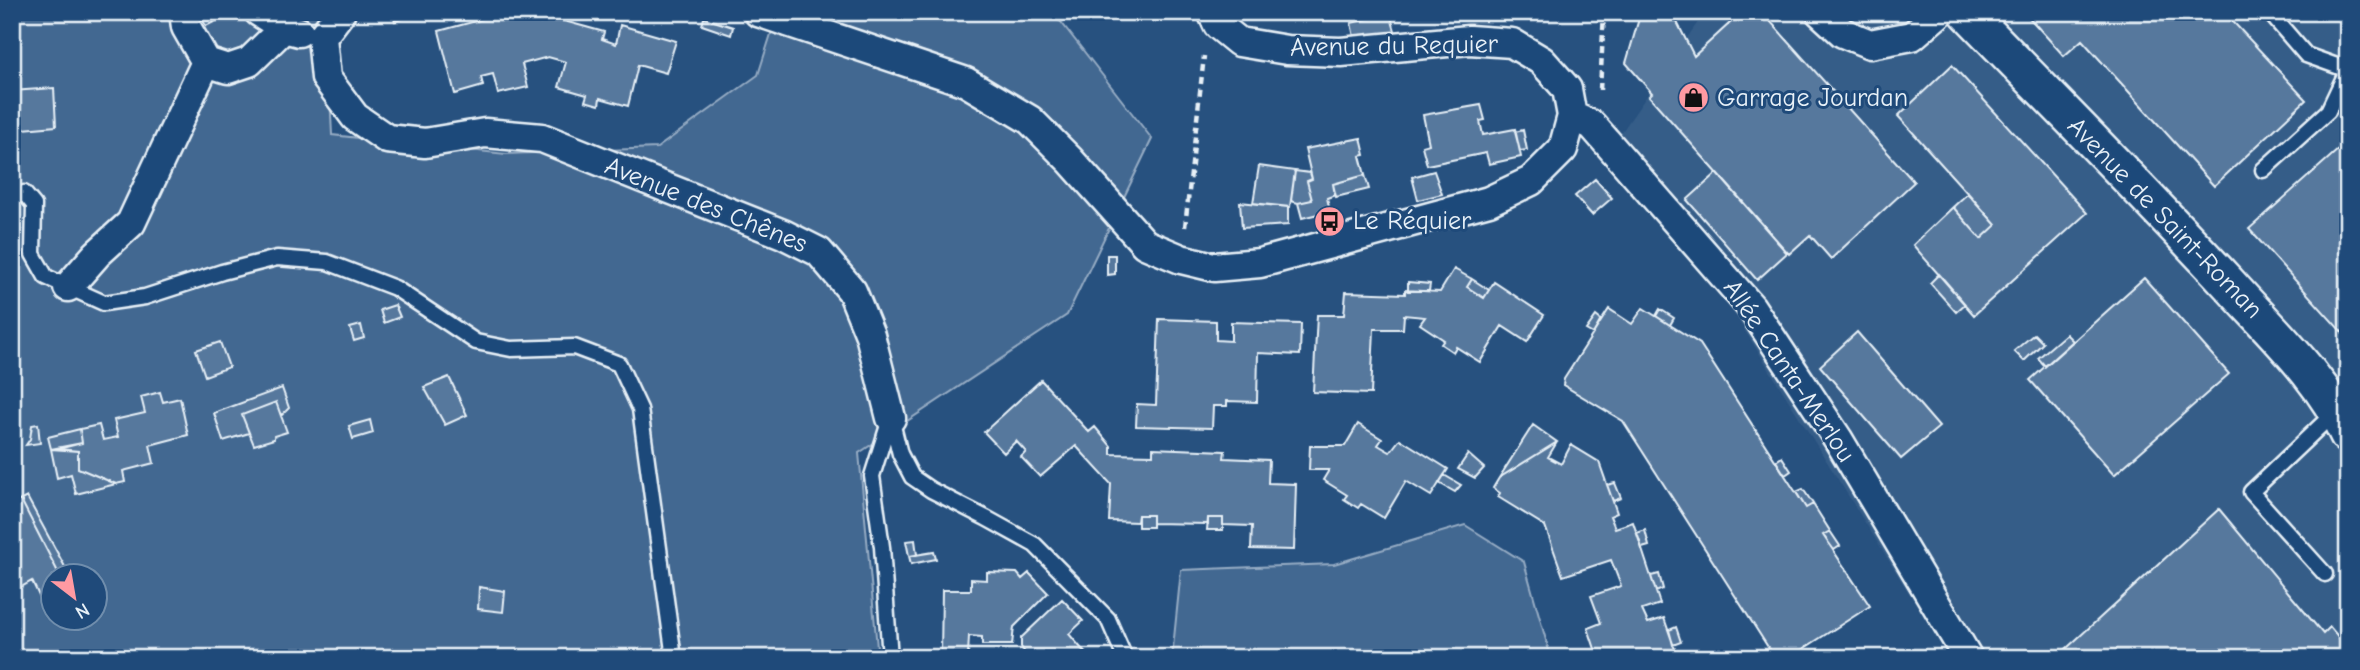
<svg xmlns="http://www.w3.org/2000/svg" width="2360" height="670" viewBox="0 0 2360 670" font-family="'Comic Neue',sans-serif">
	<style>
		.built { fill: #355d88 }
		.green { fill: #436891; stroke: #96acc4; stroke-width: 2; fill-rule: evenodd }
		.building { fill: #57789d; stroke: #e8f1f8; stroke-width: 2 }
		.lines { fill: none; stroke-linecap: round; stroke-linejoin: round }
		.service-casing { stroke: #e8f1f8; stroke-width: 19 }
		.minor-casing { stroke: #e8f1f8; stroke-width: 33 }
		.tertiary-casing { stroke: #e8f1f8; stroke-width: 40 }
		.path { stroke: #e8f1f8; stroke-width: 4.5; stroke-dasharray: 7 5; stroke-linecap: butt }
		.service { stroke: #1f4a7a; stroke-width: 14 }
		.minor { stroke: #1f4a7a; stroke-width: 28 }
		.tertiary { stroke: #1f4a7a; stroke-width: 35 }
		.labels { text-anchor: middle; dominant-baseline: central; stroke-width: 6; stroke-linejoin: round; paint-order: stroke }
		.street-label { font-size: 26px; fill: #e8f1f8; stroke: #1f4a7a }
		.poi-label { font-size: 26px; fill: #e8f1f8; stroke: #1f4a7a; text-anchor: start }
	</style>
	<rect width="100%" height="100%" fill="#27517f"/>
	<filter id="ink" filterUnits="userSpaceOnUse"><feTurbulence type="fractalNoise" baseFrequency=".0143" numOctaves="2"/><feDisplacementMap in="SourceGraphic" scale="14" xChannelSelector="R" yChannelSelector="G"/><feConvolveMatrix kernelMatrix="1 2 1 2 8 2 1 2 1" color-interpolation-filters="sRGB"/></filter>
	<g filter="url(#ink)">
		<path class="built" d="M1705 12H2348V658H1950L1621 133Z"/>
		<path class="green" d="M12 12H326L332 135 506 154 657 148 758 75 778 12H1044L1061 22 1152 139 1067 315 859 453 878 658H12ZM52 576H94V618H52Z
			M1465 525 1524 562 1551 658H1172L1181 570 1334 564Z"/>
		<path class="building" d="M217 12H222L224 17 206 26 202 19Z
			M400 12H422V13L395 21 393 14Z
			M509 12H538L541 23 557 19 604 32 602 39 616 44 620 25 676 41 666 73 638 65 628 106 600 98 599 105 585 101 587 95 559 87 566 62 548 57 522 64 528 87 498 94 493 74 481 77 483 86 455 94 439 31Z
			M1616 12H1672L1694 56 1742 12H1762L1914 182 1831 259 1810 235 1789 254 1649 96 1652 93 1626 63 1640 15Z
			M2024 12H2224L2306 100 2214 186 2082 40 2064 56Z
			M1390 14 1396 34 1354 37 1351 23Z
			M704 18 733 27 731 35 702 25Z
			M1952 65 2087 213 1974 315 1913 245 1953 207 1981 239 1996 225 1898 116Z
			M54 88 56 126 12 130V91Z
			M1481 105 1485 120 1480 121 1483 135 1515 129 1521 157 1489 164 1486 153 1427 165 1422 146 1429 144 1423 115Z
			M1523 130 1527 150 1520 151 1515 132Z
			M1361 138 1365 155 1360 156 1365 175 1333 184 1335 195 1327 198 1330 211 1302 218 1298 203 1312 200 1307 181 1312 179 1305 149Z
			M2348 141V339L2249 229Z
			M1259 166 1295 171 1290 207 1253 203Z
			M1295 171 1310 173 1312 179 1307 181 1312 200 1298 203 1291 201Z
			M1434 171 1442 194 1418 200 1412 177Z
			M1717 173 1787 253 1757 280 1687 200Z
			M1365 175 1369 189 1336 197 1333 184Z
			M1595 179 1612 198 1592 215 1575 196Z
			M1968 193 1996 225 1981 239 1953 207Z
			M1240 202 1288 207V225L1242 228Z
			M1107 255H1115V274L1107 275Z
			M1454 269 1472 279 1467 287 1484 298 1494 282 1544 315 1527 342 1502 326 1480 362 1456 347 1453 352 1441 344 1444 340 1420 324 1425 317 1404 315 1403 329H1374L1371 394 1313 392 1317 315H1344L1346 292 1405 294V290L1440 292Z
			M1939 274 1965 304 1956 312 1930 283Z
			M2144 278 2229 374 2114 475 2030 380Z
			M1472 279 1489 290 1484 298 1467 287Z
			M1408 282 1430 284 1429 291H1408Z
			M395 305 400 317 384 323 380 310Z
			M1643 308 1700 344 1806 508 1813 504 1830 531 1823 535 1870 606 1789 658H1775L1623 421 1563 385 1564 379 1609 309 1632 324Z
			M1660 309 1674 318 1670 325 1656 316Z
			M1596 316 1601 320 1593 334 1586 330Z
			M1159 319 1216 321V340L1231 341V322L1301 324 1300 355 1258 353 1257 402 1227 401V406H1213L1212 428 1136 426 1137 404 1156 405Z
			M361 325 364 338 354 341 350 328Z
			M1857 332 1939 427 1901 459 1820 366Z
			M2034 334 2043 343 2024 361 2014 351Z
			M2066 334 2073 341 2045 366 2038 358Z
			M220 342 229 367 205 376 196 350Z
			M449 377 467 415 445 425 424 387Z
			M1041 380 1089 432 1095 427 1111 446V454L1153 455V448L1225 451 1224 458 1269 460 1268 483 1296 484 1294 550 1251 549 1252 526 1223 525V518H1208V524L1152 523V515H1138L1137 522 1109 521 1111 484 1076 446 1040 477 1021 457 1026 452 1016 441 1004 453 984 432Z
			M282 388 289 408 281 416 276 402 242 415 249 433 223 441 214 413Z
			M160 392 163 402 180 398 188 435 150 445 154 463 123 471 125 482 116 484 78 468V451L58 449 82 443 80 429 99 425 103 440 118 437 114 420 145 413 141 397Z
			M276 402 287 432 274 436V439L254 445 242 415Z
			M370 420 373 433 353 439 349 426Z
			M38 424 40 443 26 445 30 439 32 425Z
			M1358 424 1382 439 1378 445 1390 452 1400 439 1448 469 1431 496 1406 481 1384 518 1361 504 1358 508 1344 499 1347 495 1323 480 1329 470H1309L1310 446H1345Z
			M1533 425 1557 442 1499 478Z
			M80 429 82 443 51 449 48 437Z
			M1557 442 1548 457 1561 464 1571 445 1599 462 1617 513 1610 516 1615 528 1633 522 1660 604 1642 610 1648 623 1664 618 1678 658H1643L1642 655 1633 658H1598L1588 628 1601 623 1591 596 1621 586 1611 560 1563 576 1545 526 1498 497 1500 493 1493 488 1499 478Z
			M51 449 78 451V468L116 484 76 494 71 474 57 478Z
			M1468 454 1484 468 1475 478 1458 469Z
			M1782 457 1791 471 1785 475 1776 461Z
			M1444 475 1461 485 1455 492 1439 483Z
			M1615 483 1621 498 1613 501 1607 485Z
			M1803 489 1813 504 1806 508 1796 492Z
			M27 497 70 576H60L21 500Z
			M21 500 60 576H52V591L40 598 32 581 14 591 12 587V504Z
			M2219 509 2323 634 2330 627 2346 646 2333 658H2056Z
			M1138 515H1152V527H1138Z
			M1208 518H1223V530H1207Z
			M1645 530 1649 546 1642 548 1637 533Z
			M1830 531 1840 546 1834 550 1823 535Z
			M915 540 917 555 909 556 906 541Z
			M934 552 936 559 911 564 909 556Z
			M987 572 1017 573 1022 579 1029 573 1048 593 1014 627 1012 645H982V637L969 636 968 655H941L942 590H971V579L987 580Z
			M1659 574 1663 589 1656 592 1651 576Z
			M479 587 505 591 503 612 478 609Z
			M1062 599 1083 621 1069 634 1087 655 1084 658H1023L1026 654 1021 647V638Z
			M1676 627 1681 642 1673 645 1669 630Z"/>
		<g class="lines">
			<defs>
				<path id="service" d="M2269 12 2306 55 2348 70
					M2263 170 2328 111 2347 71
					M12 199 24 193 34 205 33 254 46 277 104 303 145 297 222 272 277 258 327 262 395 288 476 342 511 349 574 347 619 364 640 409 674 658
					M891 418 900 454 912 477 931 490 986 518 1035 545 1108 619 1125 658
					M2325 574 2251 492 2336 411
					M890 658 882 547 872 476 890 419"/>
				<path id="minor" d="M184 12 186 27 206 62 228 69 249 62 284 28
					M259 12 284 28 299 32
					M758 12 966 82 1030 120 1070 160 1145 244 1181 259 1214 267 1260 263 1489 201 1531 181 1563 149 1572 116 1567 89 1542 61 1512 43 1469 40 1341 52 1287 50 1239 42 1218 25 1212 12
					M1820 12 1843 33 1870 44 1912 36 1940 12
					M322 37 326 78 355 117 387 139 425 143 485 133 542 138 783 234 819 252 852 291 870 335 891 418
					M322 37 341 12
					M1572 116 1592 125 1751 307 1838 439 1968 658
					M68 287 97 254 131 223 206 62"/>
				<path id="tertiary" d="M1967 12C2055 103 2144 192 2230 285 2272 332 2322 377 2348 435"/>
			</defs>
			<use href="#service" class="service-casing"/>
			<use href="#minor" class="minor-casing"/>
			<use href="#tertiary" class="tertiary-casing"/>
			<path class="path" d="M1600 90 1604 12
				M1185 227 1204 56"/>
			<use href="#service" class="service"/>
			<use href="#minor" class="minor"/>
			<use href="#tertiary" class="tertiary"/>
		</g>
	</g>
	<defs>
		<symbol id="shop-disc" viewBox="-11 -11 22 22"><circle r="9.5" fill="#ff9aa2" stroke="#1f4a7a"/><path d="M-5-2.5h2.3a2.7 3.5 0 0 1 5.4 0H5L5.5 6h-11ZM-1.5-2.5h3a1.5 2.3 0 0 0-3 0Z" fill="#111"/></symbol>
		<symbol id="bus-disc" viewBox="-11 -11 22 22"><circle r="9.5" fill="#ff9aa2" stroke="#1f4a7a"/><path d="M-5-6H5V4H4V6H2V4H-2V6H-4V4H-5ZM-3.5-4V0h7V-4ZM-3.5 1.2v1.5H-2V1.2ZM2 1.2v1.5H3.5V1.2Z" fill="#111"/></symbol>
	</defs>
	<g fill-rule="evenodd">
		<use href="#shop-disc" x="1676" y="80" width="35" height="35"/>
		<use href="#bus-disc" x="1312" y="204" width="35" height="35"/>
	</g>
	<g class="labels">
		<g class="street-label">
			<text transform="translate(1394 46) rotate(-1)">Avenue du Requier</text>
			<text transform="translate(706 205) rotate(22)">Avenue des Chênes</text>
			<text transform="translate(2165 218) rotate(46)">Avenue de Saint-Roman</text>
			<text transform="translate(1789 371) rotate(56)">Allée Canta-Merlou</text>
		</g>
		<g class="poi-label">
			<text x="1717" y="98">Garrage Jourdan</text>
			<text x="1353" y="221">Le Réquier</text>
		</g>
	</g>
	<rect width="2360" height="670" fill="none" stroke="#1f4a7a" stroke-width="42"/>
	<rect x="21" y="21" width="2318" height="628" fill="none" stroke="#e8f1f8" stroke-width="2.5" filter="url(#ink)"/>
	<g transform="translate(74 597) rotate(149)"><circle r="33" fill="#1f4a7a" stroke="#6f8dac" stroke-width="2"/>
	<path d="M0-5L12 26L0 18L-12 26Z" fill="#ff9aa2"/>
	<text y="-10" font-size="19" font-weight="bold" text-anchor="middle" fill="#e8f1f8">N</text>
	</g>
</svg>
